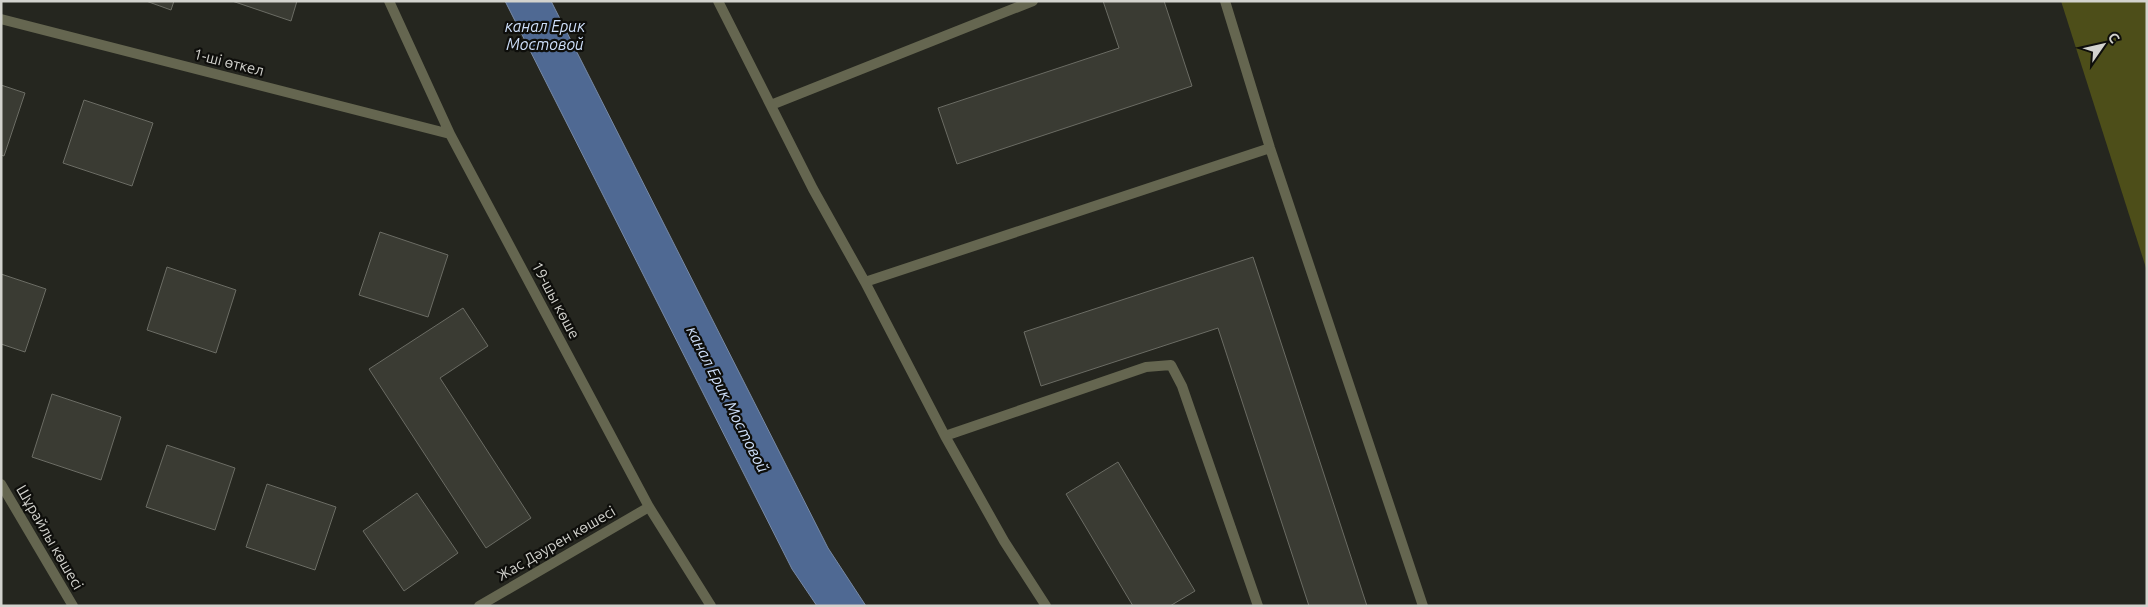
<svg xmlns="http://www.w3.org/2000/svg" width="2148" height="607" viewBox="0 0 2148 607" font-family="Ubuntu,sans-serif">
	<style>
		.green { fill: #4d4e19 }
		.water { fill: #4f6993; stroke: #7789a5 }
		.building { fill: #3a3b33; stroke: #6b6c64 }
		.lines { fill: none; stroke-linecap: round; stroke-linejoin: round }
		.lane { stroke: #656650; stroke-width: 10 }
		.street { stroke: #656650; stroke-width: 10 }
		.labels { text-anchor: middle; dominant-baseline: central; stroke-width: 4.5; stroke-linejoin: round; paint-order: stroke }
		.street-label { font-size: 15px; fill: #d3d3ce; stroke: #0e0e0b }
		.water-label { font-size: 16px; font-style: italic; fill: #cddef9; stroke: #0e0e0b }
	</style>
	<rect width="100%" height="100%" fill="#25261f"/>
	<path class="green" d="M2061 1H2147V271Z"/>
	<path class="water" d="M505 1H551L828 548 866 606H817L792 569Z"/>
	<path class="building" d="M146 1H174L171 10Z
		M232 1H297L291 21Z
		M1103 1H1164L1192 86 957 164 938 108 1119 48Z
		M1 85 25 93 4 156 1 155Z
		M84 100 153 123 132 186 63 163Z
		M380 232 448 255 428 317 359 295Z
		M1253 257 1367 606H1309L1218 328 1041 386 1024 332Z
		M167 267 236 290 216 353 147 330Z
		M1 274 46 289 25 352 1 344Z
		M463 308 488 346 440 378 531 518 486 548 369 369Z
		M52 394 121 417 101 480 32 457Z
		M167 445 235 468 215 530 146 507Z
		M1118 462 1195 591 1170 606H1133L1066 494Z
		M267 484 336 507 315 570 246 547Z
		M417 493 458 553 404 591 363 531Z"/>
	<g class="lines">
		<path class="lane" d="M718 1 813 189 865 282 945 436 1004 541 1046 606
			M1225 1 1270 148 1423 606
			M771 105 1033 1
			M865 282 1270 148
			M945 436 1146 367 1171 365 1182 386 1258 606"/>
		<path class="street" d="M389 1 450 134 649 507 711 606
			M1 19 450 134
			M1 484 73 606
			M479 606 649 507"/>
	</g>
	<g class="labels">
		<g class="street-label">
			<text transform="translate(229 62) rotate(14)">1-шi өткел</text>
			<text transform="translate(556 300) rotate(62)">19-шы көше</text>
			<text transform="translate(50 537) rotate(60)">Шұрайлы көшесі</text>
			<text transform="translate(556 543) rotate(-30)">Жас Дәурен көшесі</text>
		</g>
		<g class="water-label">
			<text x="545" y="26">канал Ерик<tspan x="545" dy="18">Мостовой</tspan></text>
			<text transform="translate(728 399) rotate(63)">канал Ерик Мостовой</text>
		</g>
	</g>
	<rect width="2148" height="607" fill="none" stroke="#d3d3ce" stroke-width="5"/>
	<g transform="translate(2103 45) rotate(56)" stroke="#0e0e0b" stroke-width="4" paint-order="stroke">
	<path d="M0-4L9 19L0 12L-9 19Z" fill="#d3d3ce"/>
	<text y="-8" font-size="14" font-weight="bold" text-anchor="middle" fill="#d3d3ce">С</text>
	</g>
</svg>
